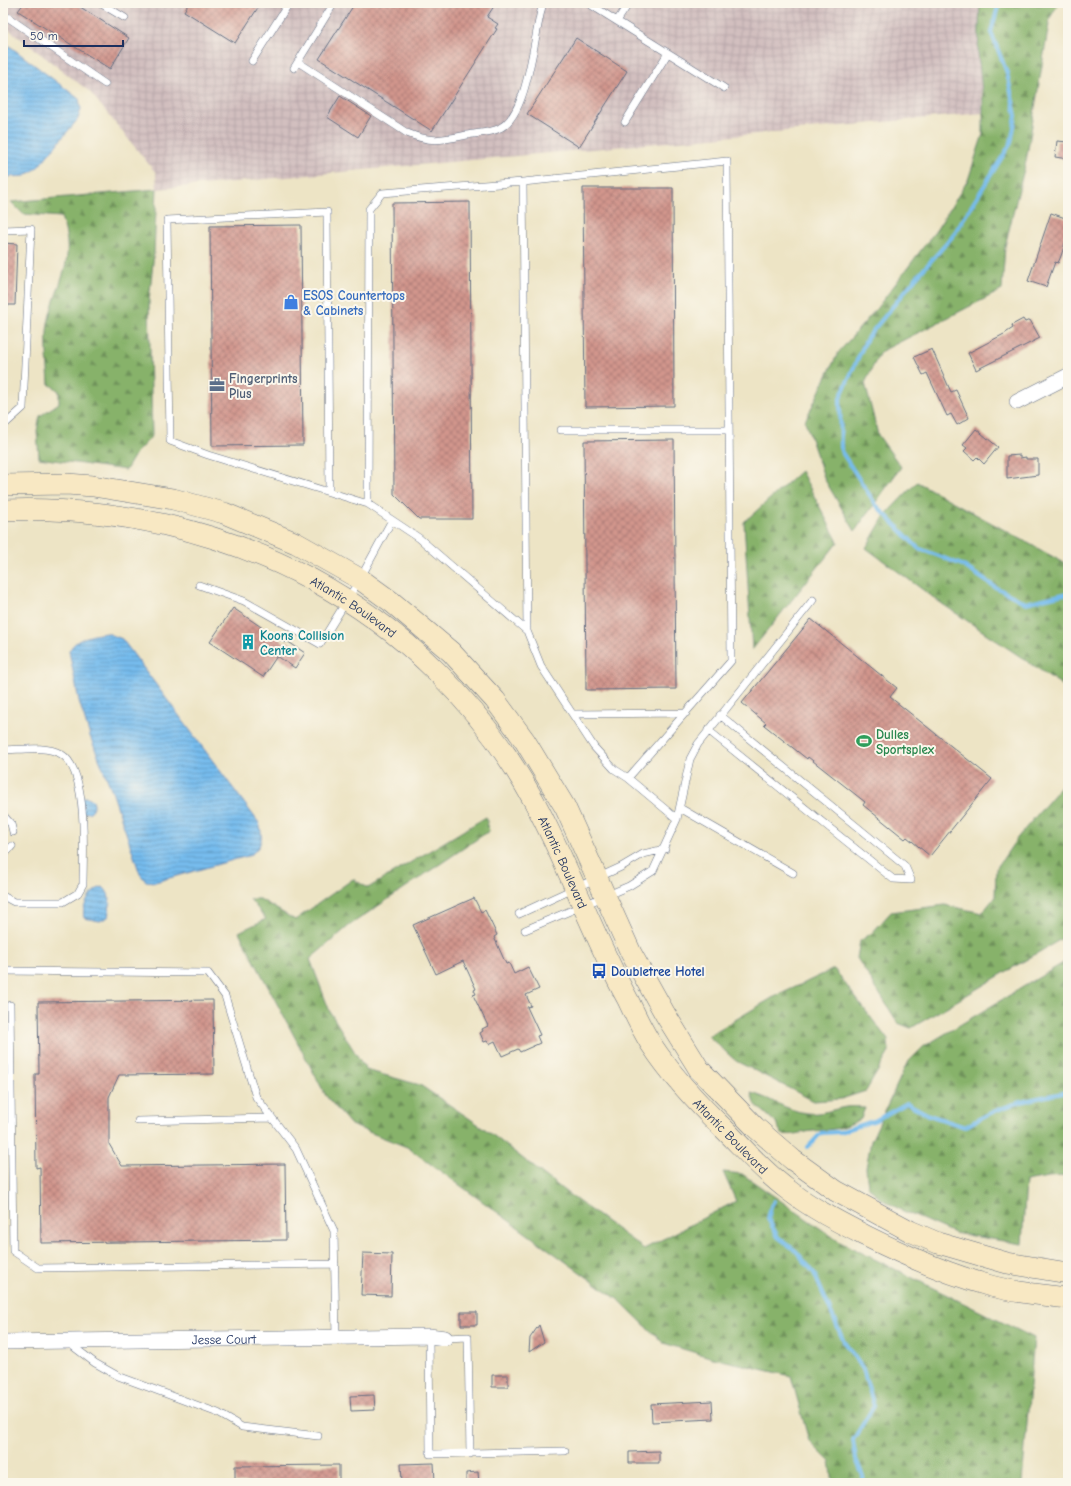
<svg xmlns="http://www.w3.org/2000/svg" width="1071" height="1486" viewBox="0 0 1071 1486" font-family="'Comic Neue',sans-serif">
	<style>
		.industrial { fill: url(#industrial-grid) }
		.forest { fill: url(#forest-firs); stroke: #517064 }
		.water { fill: url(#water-rules); stroke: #4876a6 }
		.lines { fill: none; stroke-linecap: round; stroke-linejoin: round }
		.stream { stroke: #76bced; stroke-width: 4 }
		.building { fill: url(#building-cross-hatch) }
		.lane-casing { stroke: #646e82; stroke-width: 8 }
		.street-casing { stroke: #646e82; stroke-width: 16 }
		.secondary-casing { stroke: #646e82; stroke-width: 22 }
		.lane { stroke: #fff; stroke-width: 7 }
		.street { stroke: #fff; stroke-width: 15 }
		.secondary { stroke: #f8e8c3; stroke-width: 21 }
		.labels { text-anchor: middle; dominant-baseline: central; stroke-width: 4; stroke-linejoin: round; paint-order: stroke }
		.shop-label { font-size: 13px; font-weight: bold; fill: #366cbe; stroke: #fbf7ec; text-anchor: start }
		.service-label { font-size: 13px; font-weight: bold; fill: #4e5e75; stroke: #fbf7ec; text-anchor: start }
		.street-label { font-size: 13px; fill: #1b2f5e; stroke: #fbf7ec }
		.culture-label { font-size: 13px; font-weight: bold; fill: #0d838f; stroke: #fbf7ec; text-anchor: start }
		.leisure-label { font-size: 13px; font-weight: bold; fill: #27864d; stroke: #fbf7ec; text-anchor: start }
		.transit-label { font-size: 13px; font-weight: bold; fill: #164399; stroke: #fbf7ec; text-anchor: start }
	</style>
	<defs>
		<pattern id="industrial-grid" width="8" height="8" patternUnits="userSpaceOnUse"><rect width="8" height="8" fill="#d2bfbf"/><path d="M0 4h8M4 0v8" fill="none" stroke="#b4a4a7"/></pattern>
		<pattern id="forest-firs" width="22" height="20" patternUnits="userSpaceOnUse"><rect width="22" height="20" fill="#87b26a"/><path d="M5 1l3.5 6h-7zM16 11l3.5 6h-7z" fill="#6e915a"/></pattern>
		<pattern id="water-rules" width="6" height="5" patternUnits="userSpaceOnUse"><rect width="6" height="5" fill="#76bced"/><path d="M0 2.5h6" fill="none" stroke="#6099c3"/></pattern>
		<pattern id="building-cross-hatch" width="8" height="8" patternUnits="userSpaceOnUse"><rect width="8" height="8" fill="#d1958c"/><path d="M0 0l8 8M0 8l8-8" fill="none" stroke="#a97a76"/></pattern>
	</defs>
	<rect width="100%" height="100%" fill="#fbf7ec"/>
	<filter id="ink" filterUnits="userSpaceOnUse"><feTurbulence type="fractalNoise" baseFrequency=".025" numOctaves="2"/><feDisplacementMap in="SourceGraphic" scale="8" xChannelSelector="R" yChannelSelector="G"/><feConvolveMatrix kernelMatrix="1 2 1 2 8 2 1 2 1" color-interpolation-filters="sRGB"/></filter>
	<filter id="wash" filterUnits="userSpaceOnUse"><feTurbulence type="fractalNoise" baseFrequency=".012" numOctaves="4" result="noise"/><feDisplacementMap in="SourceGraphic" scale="16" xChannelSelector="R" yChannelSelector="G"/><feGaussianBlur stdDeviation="0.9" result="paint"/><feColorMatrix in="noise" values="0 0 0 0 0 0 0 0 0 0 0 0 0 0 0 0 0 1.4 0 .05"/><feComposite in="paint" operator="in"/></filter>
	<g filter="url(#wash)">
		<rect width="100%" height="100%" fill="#ede4c5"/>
		<path class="industrial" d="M3 3H980L978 53 983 113 157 189 156 173 90 92 3 25Z"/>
		<path class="forest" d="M980 3H1059L1050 18 1026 161 1005 246 1002 290 880 352 865 383 878 435 901 467 855 531 825 480 805 421 838 353 877 308 937 229 968 180 983 134V99L978 53Z
			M157 189 154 253 149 301 152 436 136 453 126 470 39 458 37 431 40 416 59 403V391L49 384C48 367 45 339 48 323 56 282 78 263 61 217L23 214 11 202Z
			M801 471 838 542 752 650 744 522Z
			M917 482 1068 565V689L938 601 866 548 885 515Z
			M1068 776V935L911 1028 898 1023 857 958 860 941 872 933 891 912 945 905 982 913 995 897 996 869 1018 837 1060 788Z
			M486 817 489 831 350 925 310 959 330 1012 366 1070 420 1085 485 1129 571 1196 644 1249 736 1201 723 1172 742 1174 840 1242 1034 1338 1022 1483H833L830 1462 809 1441 791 1376 713 1358 663 1343 620 1301 407 1147 351 1125 326 1096 239 932 266 919 250 899H260L295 920 353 879 368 888Z
			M1068 960V1176L1048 1177 1026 1181 1022 1244 954 1233 903 1211 879 1198 868 1186 866 1168 871 1141 907 1063 923 1047Z
			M834 969 888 1040 889 1052 866 1091 841 1099 814 1101 736 1061 708 1036 772 998Z
			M751 1093C771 1098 785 1110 806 1113 821 1115 833 1109 846 1107 852 1106 859 1107 865 1107L861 1119C839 1130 836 1129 813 1131 801 1132 794 1136 782 1134L775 1122 754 1103Z"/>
		<path class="water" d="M3 41 79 99 81 109 78 119 37 168 25 176 3 177Z
			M107 633 122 639 259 823C263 838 263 844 251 855L155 882 146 881 140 874 112 791 90 736 79 701 69 651C77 637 92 635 107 633Z
			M78 805a8 8 0 1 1 16 0a8 8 0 1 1-16 0Z
			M103 887C112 895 110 906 108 917L100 921 84 918C81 907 91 889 103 887Z"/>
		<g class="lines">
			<path class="stream" d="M999 3 991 32 1007 73 1016 116 1011 143 952 237 915 279 867 338 840 398 841 451 876 505 918 548 962 565 995 587 1026 603 1064 594 1068 596
				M808 1147 821 1133 840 1132 876 1120 907 1103 929 1115 965 1127C1002 1104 1026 1100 1068 1092
				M774 1201 771 1206 768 1219 778 1237 796 1251 814 1273 844 1342 863 1369 874 1406 853 1440 856 1459 863 1476 864 1483"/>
		</g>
		<g id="blocks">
			<path class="building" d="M24 3H74L129 38 110 69 18 11Z
				M189 3H261L235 43 184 11Z
				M355 3H496L487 17 498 24 495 28 497 29 432 131 319 59Z
				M576 38 627 71 579 147 527 114Z
				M340 96 371 116 358 137 327 117Z
				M1057 141 1068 142V159L1055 157Z
				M583 188H673L674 406 585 407Z
				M470 202 472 519H419L394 494 392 203Z
				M1051 213 1068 219V234L1061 256 1058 263 1055 262 1046 287 1028 281Z
				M301 225 303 445 212 446 210 226Z
				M3 243 17 244 15 305H3Z
				M1023 319 1025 322 1030 320 1040 338 976 370 968 353 1004 334 1013 328 1012 325Z
				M932 349 951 392 956 390 969 418 957 425 951 414 947 416 927 373 923 375 914 357Z
				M976 429 998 447 984 464 977 457 974 460 964 451 967 448 963 445Z
				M674 440 676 689 586 690 584 441Z
				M1020 455V458L1026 457V459H1038V475L1007 479V456Z
				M233 608 285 643 287 641 305 653 295 668 277 656 263 677 210 642Z
				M811 619 897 688 890 697 992 779 930 856 907 837 905 839 863 805 865 802 808 757 807 759 764 725 766 723 742 703Z
				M474 898 481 912 485 910 497 935 494 937 506 964 509 963 514 974 528 967 539 989 526 995 531 1006 527 1007 540 1035 537 1036 540 1043 520 1052 518 1049 502 1056 495 1041 489 1044 487 1041 484 1042 480 1033 483 1031 482 1029 488 1026 473 995 476 994 474 990 476 989 463 961 436 974 413 925Z
				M213 1000 214 1074 119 1075 109 1097V1144L122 1166 285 1164 286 1240 41 1243 40 1167 36 1168 35 1074H39L38 1002Z
				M363 1253 392 1254 391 1296 361 1295Z
				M461 1312H477V1325H461Z
				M539 1325 544 1342 529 1352 530 1338Z
				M492 1375H508V1387H492Z
				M374 1395 375 1410 351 1411 350 1396Z
				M712 1401 713 1419 652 1422 651 1404Z
				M659 1451V1463H629V1452Z
				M434 1463 435 1482H402L401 1464Z
				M339 1465V1483H235V1466Z
				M478 1472 479 1483H466V1473Z"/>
		</g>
	</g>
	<g filter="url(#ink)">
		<use href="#blocks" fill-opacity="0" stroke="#646e82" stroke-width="1"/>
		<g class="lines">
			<defs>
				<path id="lane" d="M100 3 125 18
					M588 3 724 88
					M3 14 105 84
					M617 21 629 3
					M252 61 289 3
					M298 62 407 133C431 143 442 140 467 135 477 133 491 133 500 128 529 114 534 32 543 3
					M294 68 334 3
					M625 122 668 53
					M3 230 31 229 23 408 3 426
					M561 430H729
					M329 492 327 212 167 220 170 441 208 455 368 504
					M392 520 368 504 369 209 382 193 523 182
					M199 585 244 601 320 644 360 579 392 520 419 538 527 631 523 182 727 161 731 661 628 778 614 769 594 747 541 666 527 631
					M574 714 686 713
					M708 730 893 879 911 880 905 866 720 715
					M3 750C20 750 45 745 61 754 89 770 83 855 83 884L78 893 63 902H14L3 896
					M628 778 677 819
					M680 808 793 873
					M3 815 11 824 13 832
					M3 856 12 846
					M519 914 621 867 643 854 665 849
					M525 930 629 886 653 871 677 819 690 759 698 744 813 600
					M3 971 208 973 225 996 256 1097 296 1149 334 1231 336 1338
					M10 1005 13 1251 38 1268 335 1264
					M138 1121 272 1118
					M429 1336 430 1454 565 1451
					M445 1338 468 1337 470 1454
					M70 1344 95 1363 118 1376 218 1413 242 1427 318 1436"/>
				<g id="street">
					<path d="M1017 402 1068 376"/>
					<path id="s1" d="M3 1342 429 1336 445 1338"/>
				</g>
				<g id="secondary">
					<path d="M3 485 67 484 93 486 173 499 224 513 296 543 360 579 393 603 451 652 495 700 525 741 565 807 631 953 665 1014 699 1069 755 1127 793 1160 836 1191 910 1231 938 1243 1007 1263 1068 1273"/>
					<path id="s2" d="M3 510C223 502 427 605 534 801 569 866 593 936 628 1000 635 1015 642 1030 651 1044 672 1076 698 1104 725 1130 745 1150 764 1172 787 1189 811 1208 839 1222 866 1236 906 1256 947 1274 991 1286 1016 1293 1042 1295 1068 1298"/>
				</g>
			</defs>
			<use href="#lane" class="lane-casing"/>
			<use href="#street" class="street-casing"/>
			<use href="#secondary" class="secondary-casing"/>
			<use href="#lane" class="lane"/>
			<use href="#street" class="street"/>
			<use href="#secondary" class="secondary"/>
		</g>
	</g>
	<defs>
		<symbol id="shop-bare" viewBox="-9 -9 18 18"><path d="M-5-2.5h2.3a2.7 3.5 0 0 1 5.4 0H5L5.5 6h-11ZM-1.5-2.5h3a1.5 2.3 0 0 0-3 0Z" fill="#3f7fe0" stroke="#fbf7ec" stroke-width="2.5" paint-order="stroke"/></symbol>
		<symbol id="office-bare" viewBox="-9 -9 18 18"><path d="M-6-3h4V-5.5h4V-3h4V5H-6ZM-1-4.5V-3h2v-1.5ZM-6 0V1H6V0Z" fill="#5c6f8a" stroke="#fbf7ec" stroke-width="2.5" paint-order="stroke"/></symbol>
		<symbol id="building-bare" viewBox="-9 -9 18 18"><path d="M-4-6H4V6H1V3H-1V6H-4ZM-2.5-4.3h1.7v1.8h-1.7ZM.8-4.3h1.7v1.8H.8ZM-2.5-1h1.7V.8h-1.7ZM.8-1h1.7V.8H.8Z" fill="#0f9aa8" stroke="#fbf7ec" stroke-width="2.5" paint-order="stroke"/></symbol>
		<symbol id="stadium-bare" viewBox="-9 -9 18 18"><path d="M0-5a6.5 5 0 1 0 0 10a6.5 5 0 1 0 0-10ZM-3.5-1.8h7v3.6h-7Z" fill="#2e9e5b" stroke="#fbf7ec" stroke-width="2.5" paint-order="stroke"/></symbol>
		<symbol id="bus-bare" viewBox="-9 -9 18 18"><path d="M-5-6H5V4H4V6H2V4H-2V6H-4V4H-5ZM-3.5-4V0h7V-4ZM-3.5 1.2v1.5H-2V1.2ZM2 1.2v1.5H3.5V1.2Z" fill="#1a4fb4" stroke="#fbf7ec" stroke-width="2.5" paint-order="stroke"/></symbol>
	</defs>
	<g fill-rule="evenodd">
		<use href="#shop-bare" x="280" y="291" width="22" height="22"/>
		<use href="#office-bare" x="206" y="374" width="22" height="22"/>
		<use href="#building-bare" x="237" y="631" width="22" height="22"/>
		<use href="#stadium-bare" x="853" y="730" width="22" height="22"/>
		<use href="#bus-bare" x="588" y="960" width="22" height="22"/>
	</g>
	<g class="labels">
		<g class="shop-label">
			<text x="303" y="295">ESOS Countertops<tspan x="303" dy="15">&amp; Cabinets</tspan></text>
		</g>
		<g class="service-label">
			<text x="229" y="378">Fingerprints<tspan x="229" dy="15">Plus</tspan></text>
		</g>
		<g class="street-label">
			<text stroke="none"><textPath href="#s2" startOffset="370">Atlantic Boulevard</textPath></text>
			<text stroke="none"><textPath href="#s2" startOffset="706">Atlantic Boulevard</textPath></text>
			<text stroke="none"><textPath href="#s2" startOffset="1030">Atlantic Boulevard</textPath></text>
			<text stroke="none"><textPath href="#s1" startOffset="221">Jesse Court</textPath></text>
		</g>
		<g class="culture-label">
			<text x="260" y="635">Koons Collision<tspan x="260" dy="15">Center</tspan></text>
		</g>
		<g class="leisure-label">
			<text x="876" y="734">Dulles<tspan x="876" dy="15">Sportsplex</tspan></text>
		</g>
		<g class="transit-label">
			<text x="611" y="971">Doubletree Hotel</text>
		</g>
	</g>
	<rect width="1071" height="1486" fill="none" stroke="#fbf7ec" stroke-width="16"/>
	<path d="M24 40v6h99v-6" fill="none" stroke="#1b2f5e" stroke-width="2"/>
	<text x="30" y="40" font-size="12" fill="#1b2f5e" stroke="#fbf7ec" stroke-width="3" paint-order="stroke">50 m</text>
</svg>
